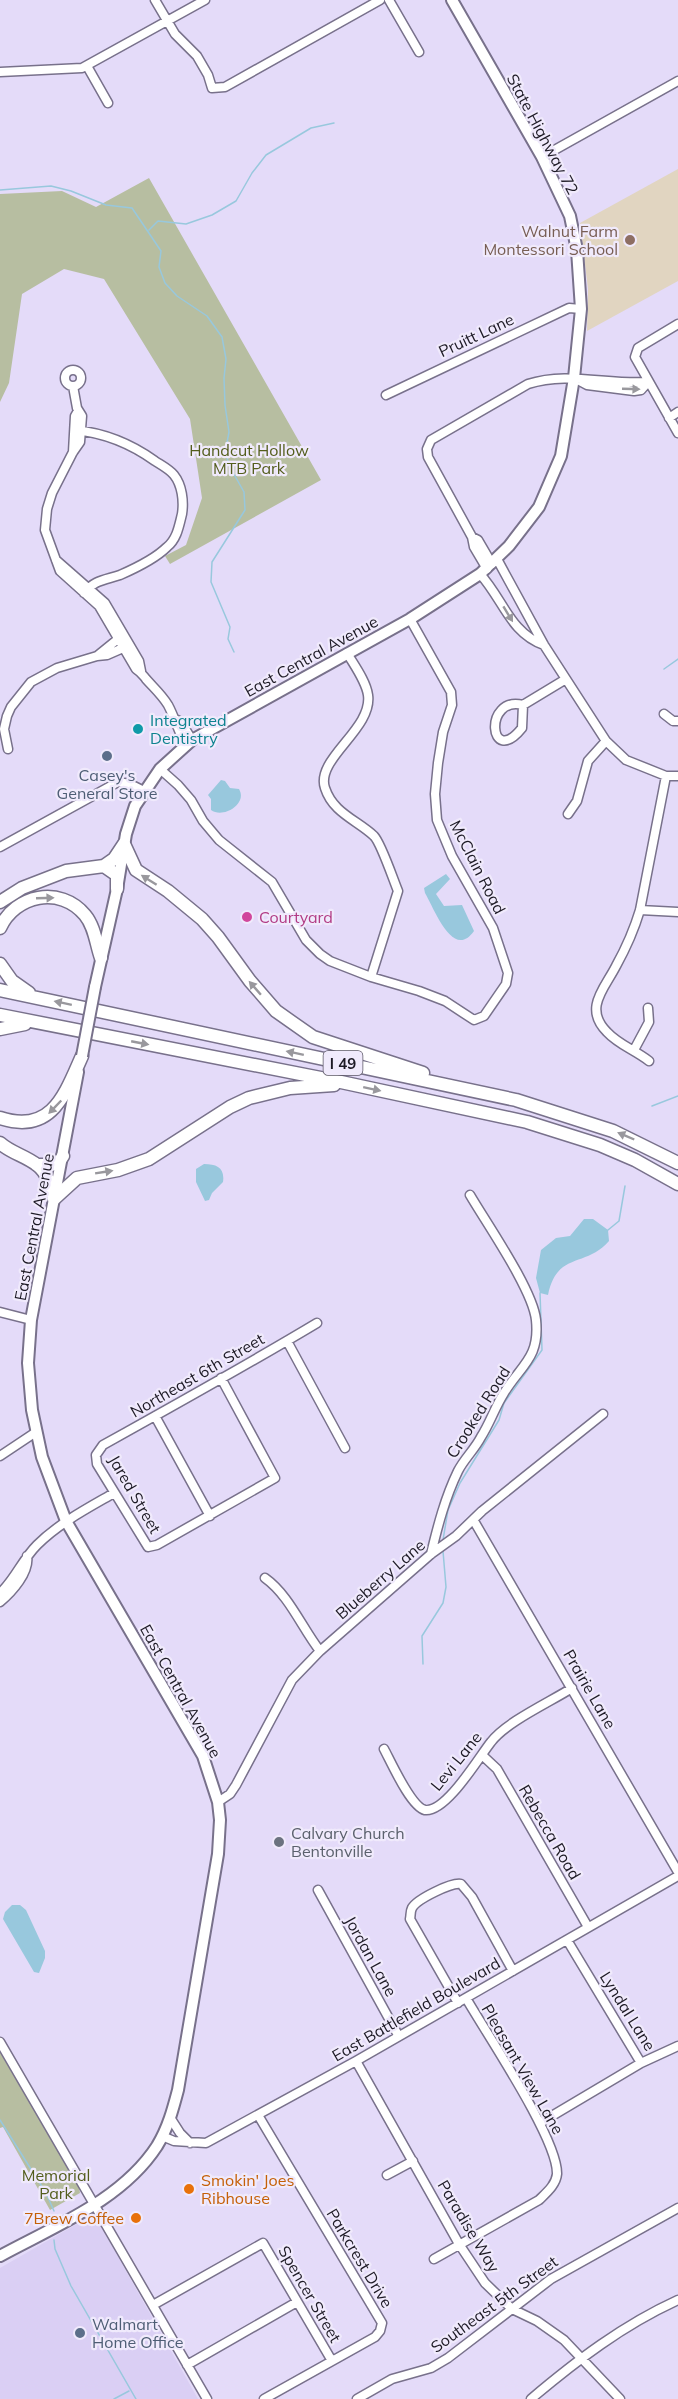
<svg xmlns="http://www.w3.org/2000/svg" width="678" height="2399" viewBox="0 0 678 2399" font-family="Mulish,sans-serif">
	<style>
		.built { fill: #dacff4 }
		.education { fill: #e1d5c1 }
		.green { fill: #b7bea1 }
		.water { fill: #98c8dd }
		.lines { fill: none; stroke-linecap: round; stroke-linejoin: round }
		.stream { stroke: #98c8dd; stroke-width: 1.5 }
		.minor-casing { stroke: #78718b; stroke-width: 11 }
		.major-casing { stroke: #78718b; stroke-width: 14 }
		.highway-casing { stroke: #78718b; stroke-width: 15 }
		.minor { stroke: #fff; stroke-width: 8 }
		.major { stroke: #fff; stroke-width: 10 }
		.highway { stroke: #fff; stroke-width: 12 }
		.major-bridge-casing { stroke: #78718b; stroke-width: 14; stroke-linecap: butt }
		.major-bridge { stroke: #fff; stroke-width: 10 }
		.oneway { fill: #99989d }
		.education-dot { fill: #8d6e63; stroke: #f0eafc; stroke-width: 2 }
		.culture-dot { fill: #0f9aa8; stroke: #f0eafc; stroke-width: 2 }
		.service-dot { fill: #5c6f8a; stroke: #f0eafc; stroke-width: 2 }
		.hotel-dot { fill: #d1479c; stroke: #f0eafc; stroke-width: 2 }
		.worship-dot { fill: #6b7280; stroke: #f0eafc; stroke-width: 2 }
		.food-dot { fill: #e8710a; stroke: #f0eafc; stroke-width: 2 }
		.labels { text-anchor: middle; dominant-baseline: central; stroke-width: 4.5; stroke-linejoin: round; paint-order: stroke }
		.shield { fill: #f0eafc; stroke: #5c5866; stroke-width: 1.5 }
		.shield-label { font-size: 15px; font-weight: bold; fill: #1d1a25 }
		.street-label { font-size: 16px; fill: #1d1a25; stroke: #f0eafc }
		.education-label { font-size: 16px; fill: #785e54; stroke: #f0eafc; text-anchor: end }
		.park-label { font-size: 16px; fill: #535d1c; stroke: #f0eafc }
		.culture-label { font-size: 16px; fill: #0d838f; stroke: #f0eafc; text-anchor: start }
		.service-label { font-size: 16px; fill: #4e5e75; stroke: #f0eafc }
		.hotel-label { font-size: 16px; fill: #b23c85; stroke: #f0eafc; text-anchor: start }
		.worship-label { font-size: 16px; fill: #5b616d; stroke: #f0eafc; text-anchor: start }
		.food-label { font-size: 16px; fill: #c56008; stroke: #f0eafc; text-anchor: start }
	</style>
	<rect width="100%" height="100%" fill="#e4dbf9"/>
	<path class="built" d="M84 2220 99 2223 198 2399H0V2268Z"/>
	<path class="education" d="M678 169V281L587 331 588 289 580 223Z"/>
	<path class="green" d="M149 178 321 480 170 564 165 556 186 545 202 498 190 419 104 279 64 269 22 294 9 383 0 402V194L62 191 96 207Z
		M0 2052 79 2187 80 2193 50 2210 3 2127 0 2128Z"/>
	<path class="water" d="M221 780 225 781 230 788 239 789C248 804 223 819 211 810V799L208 795Z
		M446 874 450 879 436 894 444 906 462 905 474 931C453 961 434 908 425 893L424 888Z
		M204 1164C217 1164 225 1168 223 1182L212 1193 209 1200 205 1201 196 1182V1169Z
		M584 1219H593L608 1230 609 1241C586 1268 557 1251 548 1295L540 1293 536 1278 541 1250 556 1238 570 1236Z
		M12 1905H20L26 1910 45 1951V1958L39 1973 34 1972 3 1919 5 1912Z"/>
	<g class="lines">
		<path class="stream" d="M0 190 51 186 71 191 106 205 132 208 161 251 159 267 165 283 177 296 207 316 222 337 226 359 224 378 225 405 229 432 225 453 231 469 244 492 245 510 212 562 211 582 230 627 228 639 234 652
			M149 230 158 221 186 224 212 215 236 201 252 173 266 155 311 128 334 123
			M664 669 678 659
			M652 1106 678 1096
			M608 1230 619 1221 625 1186
			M443 1540 448 1510 460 1483 499 1420 504 1403 542 1350 540 1293
			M423 1664 422 1636 443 1603 446 1587 443 1551
			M0 2120 46 2193 54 2211
			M54 2240 55 2249 71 2286 136 2399
			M114 2399 129 2391"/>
		<defs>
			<path id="minor" d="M155 0 175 34 197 56 208 75 212 88 225 87 380 0
				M389 0 419 52
				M87 66 108 103
				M0 72 82 68 205 0
				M542 157 678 81
				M678 324 638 348 635 357 678 433
				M65 378a8 8 0 1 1 16 0a8 8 0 1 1-16 0Z
				M73 386 77 408 82 416 80 442 73 452 52 493 47 509 45 530 60 571 99 606 136 669C141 672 142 674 146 679 154 688 162 695 168 705 175 718 178 731 186 745
				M386 395 569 308 581 309
				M669 418 678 412
				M75 430C105 433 130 443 155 461 161 465 169 469 174 475 182 485 184 501 182 514 179 526 177 539 167 547 155 559 136 568 120 575 105 580 94 580 84 593
				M73 452 75 416 78 411
				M472 537 478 540 492 564
				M497 559 544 645 606 741 626 760 666 776H678
				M56 560 105 603 139 661 141 671
				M487 569 474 547 472 537 428 457 427 449 431 440 528 384C567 371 608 385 648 382L641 390 634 391 587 385 574 378
				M480 574C503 599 510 633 544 645
				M347 653C354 665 366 681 368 695 373 729 315 759 325 788 333 813 357 820 374 836 381 843 393 879 398 891L371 977
				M97 656 118 639
				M523 705 522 728C489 769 483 695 523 705L566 679
				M664 714 673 721H678
				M175 719 181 722 192 740
				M8 749 4 729 7 716 11 707 31 682 57 668 97 656 107 655 123 648
				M160 769 178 785 191 800 203 821 219 840 272 882 306 940 320 954 330 961 371 977 419 991 445 1001 474 1020 484 1016 506 984 508 973 493 928 452 856 437 820 435 794 438 763 443 732 452 705 451 692 410 619
				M568 814 577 801 588 761 606 741
				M0 847 118 782 130 784 144 791
				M640 910 678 912
				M634 1050 649 1022 648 1008
				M649 1061C635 1050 619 1045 607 1032 583 1008 605 988 616 966 626 948 634 930 640 910L666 776
				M0 1312 31 1320
				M287 1341 345 1448
				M221 1378 275 1478 157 1545 148 1547 97 1464 96 1455 103 1445C175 1405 247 1365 317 1323
				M155 1416 210 1516
				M0 1456 36 1432
				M474 1521 678 1872
				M431 1554C438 1525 445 1498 458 1471 464 1459 475 1449 481 1437 490 1423 495 1407 504 1393 521 1365 540 1358 536 1320 533 1290 487 1224 470 1195
				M265 1578C289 1595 302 1628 320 1651
				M0 1593C14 1581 22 1560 37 1545 59 1523 88 1508 114 1493
				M0 1602C12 1592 30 1572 27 1556
				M384 1749C391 1762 411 1807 425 1810 446 1813 479 1757 491 1742 506 1722 550 1702 572 1688
				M482 1755 497 1769 588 1927
				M218 1802 230 1794 236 1785 292 1680 320 1651 431 1554 456 1536 482 1511 603 1414
				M318 1890 398 2035
				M567 1940 641 2063
				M458 2003 410 1919C411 1915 410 1912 412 1908 417 1899 452 1882 461 1884L472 1897 513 1971
				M0 2042 207 2399
				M356 2061 459 2244 485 2283 512 2309 537 2321 564 2340 620 2399
				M258 2115 382 2323 380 2331 375 2337 264 2399
				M171 2119 180 2133 190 2143
				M540 2123 641 2063 678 2046
				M162 2136 174 2141 206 2143 356 2061 678 1876
				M387 2175 413 2161
				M434 2259 539 2200C546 2193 556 2185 557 2174 558 2139 486 2033 466 1998
				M153 2305 263 2243 332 2361
				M187 2365 297 2302
				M357 2399 392 2379 431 2368 448 2358 551 2279 678 2208
				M531 2399C576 2361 623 2325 678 2300"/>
			<path id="major" d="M95 987 117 889 126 834 135 806 160 769 192 740 410 619 480 574 509 546 539 507 561 456 574 378 581 309 577 250 570 216 542 157 452 0
				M0 2256C55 2226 122 2200 157 2146 168 2128 173 2109 178 2090L218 1854 220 1820 218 1802 203 1756 66 1521 42 1457 32 1410 28 1363 31 1320 78 1072"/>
			<path id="highway" d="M124 844 136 870 168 891 202 919 218 937 250 981 276 1011 313 1037 423 1073
				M104 866 117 875V889
				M0 902 22 888 66 871 104 866 114 859 124 844
				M0 928C15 895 60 885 85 915 95 927 96 944 101 958
				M0 964 12 981 29 993
				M0 990 516 1100 613 1131 678 1163
				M0 1015 341 1082 527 1122 600 1145 635 1160 678 1184
				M0 1029 25 1024
				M0 1118C52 1135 65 1094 82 1056
				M0 1143C11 1153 26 1156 37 1165 48 1173 51 1188 54 1199L77 1178 118 1170 149 1159 230 1107 249 1098 290 1088 334 1085
				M37 1165C48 1165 57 1167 63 1156"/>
		</defs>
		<use href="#minor" class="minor-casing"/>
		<use href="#major" class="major-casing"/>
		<use href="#highway" class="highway-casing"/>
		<use href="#minor" class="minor"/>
		<use href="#major" class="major"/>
		<use href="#highway" class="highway"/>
		<defs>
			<path id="major-bridge" d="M82 1056 95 987"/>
		</defs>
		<use href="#major-bridge" class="major-bridge-casing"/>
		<use href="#major-bridge" class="major-bridge"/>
	</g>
	<defs><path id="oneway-solid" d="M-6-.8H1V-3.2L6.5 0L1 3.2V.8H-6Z" transform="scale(1.5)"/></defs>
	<g class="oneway">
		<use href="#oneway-solid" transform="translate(631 389) rotate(2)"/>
		<use href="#oneway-solid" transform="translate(508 614) rotate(59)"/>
		<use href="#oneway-solid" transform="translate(149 880) rotate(-148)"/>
		<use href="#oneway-solid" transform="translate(45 898) rotate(-2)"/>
		<use href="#oneway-solid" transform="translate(255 988) rotate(-131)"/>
		<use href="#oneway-solid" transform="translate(63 1003) rotate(-168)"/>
		<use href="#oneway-solid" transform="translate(140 1043) rotate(11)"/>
		<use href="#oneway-solid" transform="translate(295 1053) rotate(-168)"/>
		<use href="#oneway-solid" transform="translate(372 1089) rotate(12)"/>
		<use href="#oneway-solid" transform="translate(55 1107) rotate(134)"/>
		<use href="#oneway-solid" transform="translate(626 1136) rotate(-157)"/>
		<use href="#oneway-solid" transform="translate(104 1172) rotate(-9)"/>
	</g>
	<circle class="education-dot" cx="630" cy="240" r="6"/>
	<circle class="culture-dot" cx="138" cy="729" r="6"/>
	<g class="service-dot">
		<circle cx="107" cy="756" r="6"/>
		<circle cx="80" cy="2333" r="6"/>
	</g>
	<circle class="hotel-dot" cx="247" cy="917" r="6"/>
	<circle class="worship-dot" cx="279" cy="1842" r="6"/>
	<g class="food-dot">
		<circle cx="189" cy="2189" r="6"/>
		<circle cx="136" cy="2218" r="6"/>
	</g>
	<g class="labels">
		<rect class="shield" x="323.5" y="1051" width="39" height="24" rx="4.5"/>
		<g class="shield-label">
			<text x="343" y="1063">I 49</text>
		</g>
		<g class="street-label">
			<text transform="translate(543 134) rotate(62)">State Highway 72</text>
			<text transform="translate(476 335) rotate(-25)">Pruitt Lane</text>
			<text transform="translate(311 656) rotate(-29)">East Central Avenue</text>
			<text transform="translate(478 867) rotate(63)">McClain Road</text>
			<text transform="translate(34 1227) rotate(-79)">East Central Avenue</text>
			<text transform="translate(197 1375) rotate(-30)">Northeast 6th Street</text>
			<text transform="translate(478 1412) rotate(-58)">Crooked Road</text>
			<text transform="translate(135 1494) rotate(60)">Jared Street</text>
			<text transform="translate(380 1579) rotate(-41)">Blueberry Lane</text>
			<text transform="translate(590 1689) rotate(60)">Prairie Lane</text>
			<text transform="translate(181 1691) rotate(61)">East Central Avenue</text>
			<text transform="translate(456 1761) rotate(-51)">Levi Lane</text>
			<text transform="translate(550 1832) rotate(60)">Rebecca Road</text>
			<text transform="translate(371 1956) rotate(61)">Jordan Lane</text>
			<text transform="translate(416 2009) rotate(-30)">East Battlefield Boulevard</text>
			<text transform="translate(628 2011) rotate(58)">Lyndal Lane</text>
			<text transform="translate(523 2069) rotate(60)">Pleasant View Lane</text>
			<text transform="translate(469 2226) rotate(59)">Paradise Way</text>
			<text transform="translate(360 2258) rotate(59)">Parkcrest Drive</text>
			<text transform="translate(310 2294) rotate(60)">Spencer Street</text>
			<text transform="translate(494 2304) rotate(-36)">Southeast 5th Street</text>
		</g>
		<g class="education-label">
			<text x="618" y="231">Walnut Farm<tspan x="618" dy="18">Montessori School</tspan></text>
		</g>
		<g class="park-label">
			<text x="249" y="450">Handcut Hollow<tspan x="249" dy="18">MTB Park</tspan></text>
			<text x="56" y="2175">Memorial<tspan x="56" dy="18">Park</tspan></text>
		</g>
		<g class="culture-label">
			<text x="150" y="720">Integrated<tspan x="150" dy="18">Dentistry</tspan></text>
		</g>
		<g class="service-label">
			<text x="107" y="775">Casey's<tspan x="107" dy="18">General Store</tspan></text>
			<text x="92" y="2324" text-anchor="start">Walmart<tspan x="92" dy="18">Home Office</tspan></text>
		</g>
		<g class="hotel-label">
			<text x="259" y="917">Courtyard</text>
		</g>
		<g class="worship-label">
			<text x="291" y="1833">Calvary Church<tspan x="291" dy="18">Bentonville</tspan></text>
		</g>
		<g class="food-label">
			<text x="201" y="2180">Smokin' Joes<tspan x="201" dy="18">Ribhouse</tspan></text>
			<text x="124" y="2218" text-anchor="end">7Brew Coffee</text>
		</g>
	</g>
</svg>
